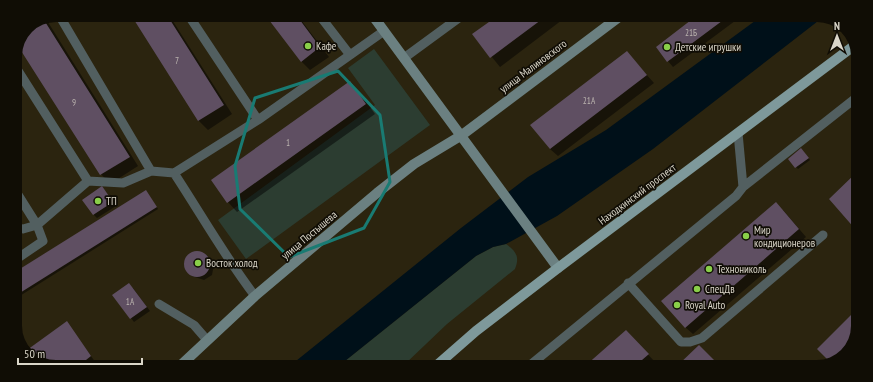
<svg xmlns="http://www.w3.org/2000/svg" width="873" height="382" viewBox="0 0 873 382" font-family="'PT Sans Narrow',sans-serif">
	<style>
		.green { fill: #2c3d31 }
		.water { fill: #001019 }
		.shadow { fill: #0007 }
		.building { fill: #5f4f62 }
		.lines { fill: none; stroke-linecap: round; stroke-linejoin: round }
		.lane { stroke: #525f60; stroke-width: 9 }
		.secondary { stroke: #6b8081; stroke-width: 10 }
		.primary { stroke: #7e999b; stroke-width: 10 }
		.marked { fill: none; stroke: #197b73; stroke-width: 3; stroke-linejoin: round }
		.poi-dot { fill: #89cf49; stroke: #100d05; stroke-width: 1.5 }
		.labels { text-anchor: middle; dominant-baseline: central; stroke-width: 3.5; stroke-linejoin: round; paint-order: stroke }
		.number-label { font-size: 9px; fill: #bbb4af }
		.poi-label { font-size: 11px; fill: #dad6c9; stroke: #100d05; text-anchor: start }
		.street-label { font-size: 11px; fill: #dad6c9; stroke: #100d05 }
	</style>
	<rect width="100%" height="100%" fill="#2b240f"/>
	<path class="green" d="M374 49 430 125 246 259 218 220 375 105 348 68Z
		M506 244C516 251 520 257 515 269L447 324 404 365H340L476 256 493 247Z"/>
	<path class="water" d="M759 18H822L653 149 557 216 506 244 493 247 476 256 340 365H291L461 228 528 177 606 130Z"/>
	<path class="shadow" d="M132 15H169L232 114 208 130 199 121Z
		M267 16H298L329 57 310 70 301 61Z
		M497 17H566L500 67 474 35Z
		M697 17 739 18 673 67 657 48Z
		M46 19 138 166 110 184 101 174 19 45 27 27Z
		M627 53 654 83 558 156 550 149Z
		M350 82 359 92 375 114 237 212 228 202Z
		M803 151 810 160 798 169 789 159Z
		M102 188 116 206 97 218 94 215Z
		M147 193 158 209 15 299V274Z
		M783 210 806 237 693 334 685 327Z
		M15 243 19 248 15 251Z
		M198 253 206 255 214 264 212 275 204 280 192 276 188 272 185 262 190 254Z
		M133 288 150 311 134 322 131 318Z
		M66 322 96 363 94 364H40L28 350Z
		M626 331 655 362 650 366H587Z"/>
	<path class="building" d="M131 15H167L224 105 198 121Z
		M266 16H297L320 47 301 62Z
		M496 17H545L490 58 472 34Z
		M695 17 726 18 667 62 656 47Z
		M44 20 130 157 100 175 18 46 27 27Z
		M627 51 647 75 550 149 530 125Z
		M350 81 366 104 227 203 211 180Z
		M801 148 809 158 795 168 788 159Z
		M857 172 856 230 829 199Z
		M102 186 113 202 93 215 82 200Z
		M146 190 157 207 15 296V272Z
		M776 202 799 229 685 328 661 301Z
		M184 264a13 13 0 1 1 26 0a13 13 0 1 1-26 0Z
		M129 283 147 307 130 319 112 295Z
		M855 311V342L840 360 831 363 817 349Z
		M67 321 91 356 81 364H40L27 350Z
		M626 330 649 354 635 366H585Z
		M699 345 721 367 677 366Z"/>
	<g class="lines">
		<path class="lane" d="M59 15 151 171 174 173C201 214 225 257 255 296
			M189 16 258 120
			M320 16 350 55
			M404 58 460 17
			M15 66 88 181 123 183 151 171
			M174 173 258 120 384 31
			M743 187 857 97
			M15 190 37 225 43 241 15 260
			M15 227 23 229 37 225 88 181
			M628 283 681 342H690L702 338 823 235
			M159 304 194 325 207 340
			M529 366 736 196 743 187 738 133"/>
		<path class="secondary" d="M373 16 558 268
			M181 365 255 296 377 193 414 164 462 135 619 17"/>
		<path class="primary" d="M436 366 476 331 558 268 855 45"/>
	</g>
	<path class="marked" d="M338 71 380 115 390 182 364 228 289 257 240 209 235 166 255 98Z"/>
	<g class="poi-dot">
		<circle cx="308" cy="46" r="4"/>
		<circle cx="667" cy="47" r="4"/>
		<circle cx="98" cy="201" r="4"/>
		<circle cx="746" cy="236" r="4"/>
		<circle cx="198" cy="263" r="4"/>
		<circle cx="709" cy="269" r="4"/>
		<circle cx="697" cy="289" r="4"/>
		<circle cx="677" cy="305" r="4"/>
	</g>
	<g class="labels">
		<g class="number-label">
			<text x="691" y="32">21Б</text>
			<text x="177" y="60">7</text>
			<text x="589" y="100">21А</text>
			<text x="74" y="102">9</text>
			<text x="288" y="142">1</text>
			<text x="130" y="301">1А</text>
		</g>
		<g class="poi-label">
			<text x="316" y="46">Кафе</text>
			<text x="675" y="47">Детские игрушки</text>
			<text x="106" y="201">ТП</text>
			<text x="754" y="230">Мир<tspan x="754" dy="13">кондиционеров</tspan></text>
			<text x="206" y="263">Восток холод</text>
			<text x="717" y="269">Технониколь</text>
			<text x="705" y="289">СпецДв</text>
			<text x="685" y="305">Royal Auto</text>
		</g>
		<g class="street-label">
			<text transform="translate(533 66) rotate(-37)">улица Малиновского</text>
			<text transform="translate(637 194) rotate(-37)">Находкинский проспект</text>
			<text transform="translate(309 235) rotate(-40)">улица Постышева</text>
		</g>
	</g>
	<path d="M0 0H873V382H0ZM56 22H817A34 34 0 0 1 851 56V326A34 34 0 0 1 817 360H56A34 34 0 0 1 22 326V56A34 34 0 0 1 56 22Z" fill="#100d05" fill-rule="evenodd"/>
	<g transform="translate(837 36)" stroke="#100d05" stroke-width="3" paint-order="stroke">
	<path d="M0-3L7 15L0 10L-7 15Z" fill="#dad6c9"/>
	<text y="-6" font-size="11" font-weight="bold" text-anchor="middle" fill="#dad6c9">N</text>
	</g>
	<path d="M18 358v6h124v-6" fill="none" stroke="#dad6c9" stroke-width="2"/>
	<text x="24" y="358" font-size="12" fill="#dad6c9" stroke="#100d05" stroke-width="3" paint-order="stroke">50 m</text>
</svg>
